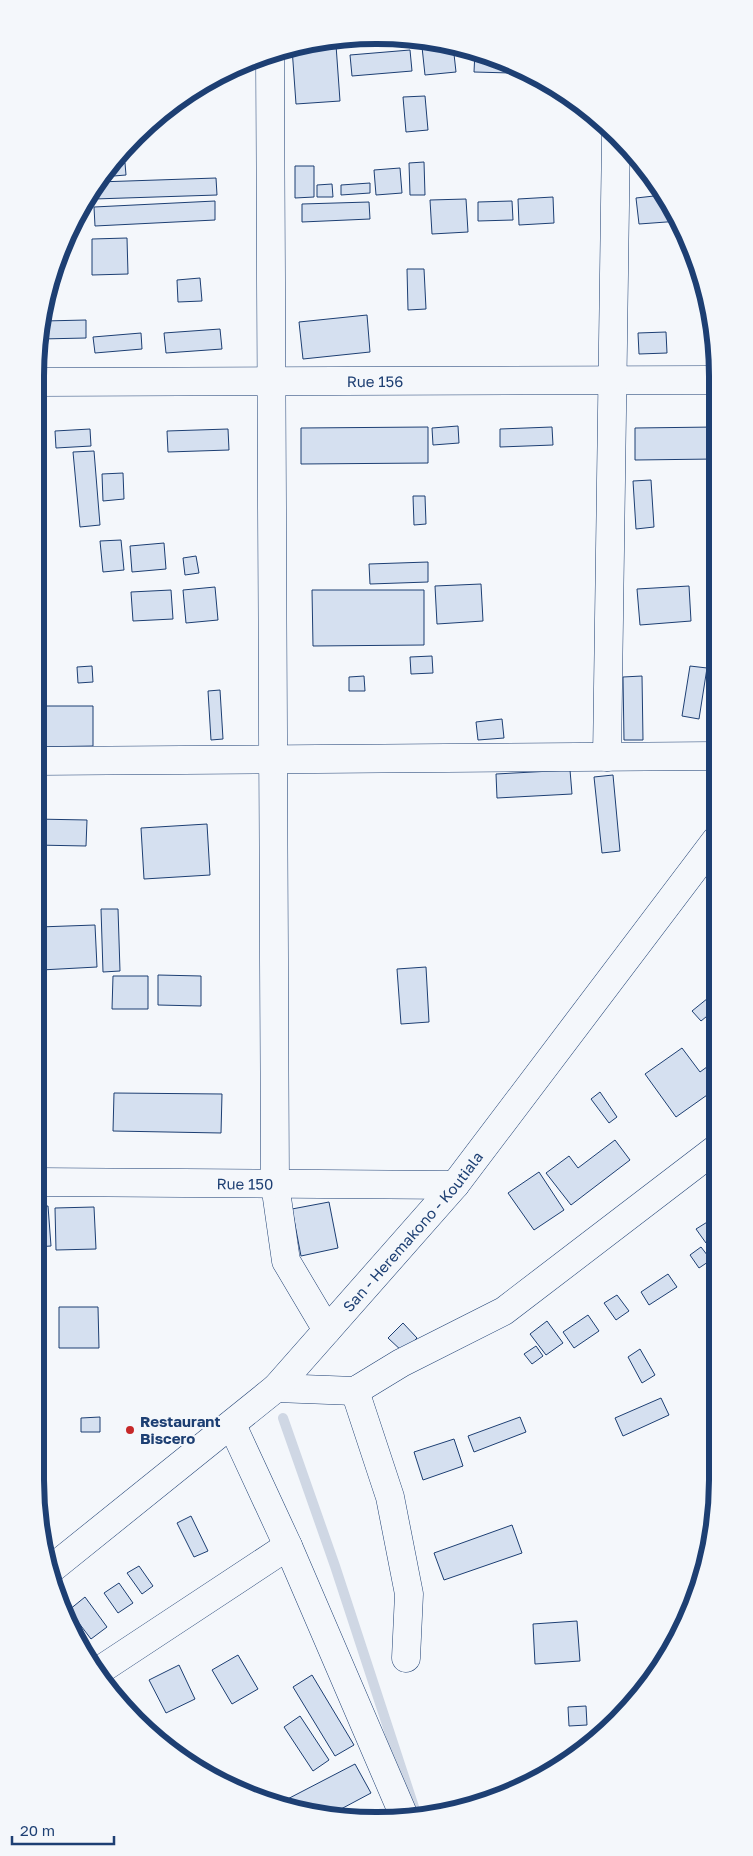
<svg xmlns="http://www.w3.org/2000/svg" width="753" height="1856" viewBox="0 0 753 1856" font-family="'Golos Text',sans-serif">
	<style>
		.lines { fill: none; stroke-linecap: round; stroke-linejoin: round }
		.stream { stroke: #cfd7e4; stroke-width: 10 }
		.building { fill: #d5e0f0; stroke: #1d3f73 }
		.street-casing { stroke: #1d3f73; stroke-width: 29 }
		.secondary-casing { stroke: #1d3f73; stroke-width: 29 }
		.primary-casing { stroke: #1d3f73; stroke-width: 29 }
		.street { stroke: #f4f7fb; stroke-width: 28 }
		.secondary { stroke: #f4f7fb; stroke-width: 28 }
		.primary { stroke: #f4f7fb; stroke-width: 28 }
		.poi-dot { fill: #c62828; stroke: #f4f7fb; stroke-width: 2 }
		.labels { text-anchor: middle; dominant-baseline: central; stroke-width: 4; stroke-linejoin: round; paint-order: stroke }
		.street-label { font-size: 15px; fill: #1d3f73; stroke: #f4f7fb }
		.poi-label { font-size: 15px; font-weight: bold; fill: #1d3f73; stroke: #f4f7fb; text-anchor: start }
		.rim { fill: none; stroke: #1d3f73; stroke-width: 6 }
	</style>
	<rect width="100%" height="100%" fill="#f4f7fb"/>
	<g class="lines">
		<path class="stream" d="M283 1418 335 1566 415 1810"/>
	</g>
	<path class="building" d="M447 44 453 45 456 72 425 75 422 47Z
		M336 45 340 101 296 104 292 48Z
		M410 50 412 71 352 76 350 55Z
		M475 51 486 53 511 65V73L474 72Z
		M425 96 428 130 406 132 403 97Z
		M424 162 425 195H410L409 163Z
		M125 163 126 175 101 177 111 164Z
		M295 166H314V197L295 198Z
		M400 168 402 193 376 195 374 170Z
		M216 178 217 195 94 199V187L98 182Z
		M370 183V193L341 195V185Z
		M332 184 333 197H317V185Z
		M663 195 680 221 639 224 636 198Z
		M553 197 554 223 519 225 518 199Z
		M466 199 468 232 432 234 430 200Z
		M215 201V220L95 226 94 207Z
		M512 201 513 220 478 221V202Z
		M369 202 370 219 302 222V204Z
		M127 238 128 274 92 275V239Z
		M407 269H424L426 309 408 310Z
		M200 278 202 301 178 302 177 280Z
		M367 315 370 352 303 359 299 322Z
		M86 320V338L41 339 44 321Z
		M220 329 222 349 166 353 164 333Z
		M666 332 667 353 639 354 638 333Z
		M141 333 142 349 95 353 93 337Z
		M708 336H715V360H710Z
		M458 426 459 443 433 445 432 428Z
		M428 427V463L301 464V428Z
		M552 427 553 445 500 447V429Z
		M715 427V459L635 460V428Z
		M90 429 91 446 56 448 55 431Z
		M228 429 229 450 168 452 167 431Z
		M94 451 100 525 80 527 73 452Z
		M123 473 124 499 103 501 102 474Z
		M651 480 654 527 636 529 633 481Z
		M413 496H425L426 524 414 525Z
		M121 540 124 570 103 572 100 541Z
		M164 543 166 569 132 572 130 546Z
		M196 556 199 573 185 575 183 558Z
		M428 562V582L370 584 369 564Z
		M481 584 483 621 437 624 435 586Z
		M689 586 691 621 640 625 637 589Z
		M215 587 218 620 186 623 183 590Z
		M171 590 173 619 133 621 131 592Z
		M312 590H424V645L313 646Z
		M432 656 433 673 411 674 410 657Z
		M92 666 93 682 78 683 77 667Z
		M690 666 707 668 699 719 682 716Z
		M364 676 365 691H349V677Z
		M642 676 643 740H624L623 677Z
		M220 690 223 739 211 740 208 691Z
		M35 706H93V746L35 747Z
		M502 719 504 738 478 740 476 722Z
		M570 770 572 794 497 798 496 774Z
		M613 775 620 851 602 853 594 777Z
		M35 819 87 820 86 846 35 845Z
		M207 824 210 875 144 879 141 828Z
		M101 909H118L120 971 103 972Z
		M95 925 97 967 41 970 39 927Z
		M426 967 429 1022 401 1024 397 969Z
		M158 975 201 976V1006L158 1005Z
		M113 976H148V1009H112Z
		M713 994 717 998V1008L701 1021 692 1011Z
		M682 1048 700 1072 715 1061 717 1064V1088L676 1117 645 1074Z
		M600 1092 617 1117 609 1123 591 1099Z
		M114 1093 222 1094 221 1133 113 1131Z
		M615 1140 630 1160 571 1205 546 1173 569 1156 578 1168Z
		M539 1172 564 1210 534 1230 508 1193Z
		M329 1202 338 1248 301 1256 292 1209Z
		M48 1206 51 1246 35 1247V1207Z
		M94 1207 96 1249 56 1250 55 1208Z
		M717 1216V1236L706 1243 696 1229Z
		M717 1240V1260L708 1246Z
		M701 1247 711 1260 699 1268 690 1255Z
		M668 1274 677 1287 649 1305 641 1292Z
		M617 1295 629 1311 616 1320 604 1303Z
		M59 1307H98L99 1348H59Z
		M588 1315 599 1331 574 1348 563 1332Z
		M547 1321 563 1343 546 1355 530 1334Z
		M403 1323 417 1338 403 1352 388 1338Z
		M536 1346 543 1356 532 1364 524 1354Z
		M640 1349 655 1375 642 1383 628 1357Z
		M661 1398 669 1415 623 1436 615 1418Z
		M100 1417V1432H81V1418Z
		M520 1417 526 1432 474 1452 468 1436Z
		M454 1439 463 1466 423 1480 414 1452Z
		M191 1516 208 1551 194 1557 177 1523Z
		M512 1525 522 1553 444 1580 434 1553Z
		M139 1566 153 1586 142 1594 127 1573Z
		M119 1583 133 1603 118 1613 104 1593Z
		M85 1597 107 1627 91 1639 69 1610Z
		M577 1621 580 1661 535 1664 533 1624Z
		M238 1655 258 1689 232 1704 212 1670Z
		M179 1665 195 1699 166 1713 149 1680Z
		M312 1675 354 1745 335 1756 293 1687Z
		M586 1706 587 1725 569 1726 568 1707Z
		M300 1716 329 1760 313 1771 284 1727Z
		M355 1764 371 1793 326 1817 276 1805Z"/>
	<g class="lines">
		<defs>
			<g id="street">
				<path d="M270 54 275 1184 286 1261 327 1330"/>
				<path id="s1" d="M35 382 715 380"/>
				<path d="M607 757 616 136"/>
				<path d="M35 761 716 756"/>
				<path id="s2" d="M35 1182 455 1185"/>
				<path d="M355 1391 390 1497 409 1594 406 1658"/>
				<path d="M232 1425 288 1546 404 1816"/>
				<path d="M97 1672 288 1546"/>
			</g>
			<path id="secondary" d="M276 1388 355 1391 401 1363 504 1311 717 1148"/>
			<g id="primary">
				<path id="s3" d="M50 1570 276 1388 455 1185 716 840"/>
			</g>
		</defs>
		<use href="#street" class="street-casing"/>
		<use href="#secondary" class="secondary-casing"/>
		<use href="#primary" class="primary-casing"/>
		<use href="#street" class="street"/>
		<use href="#secondary" class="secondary"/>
		<use href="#primary" class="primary"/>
	</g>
	<circle class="poi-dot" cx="130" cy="1430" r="5"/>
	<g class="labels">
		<g class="street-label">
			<text stroke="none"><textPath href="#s1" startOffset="340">Rue 156</textPath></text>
			<text stroke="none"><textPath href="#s2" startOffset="210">Rue 150</textPath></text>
			<text stroke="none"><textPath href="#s3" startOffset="498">San - Heremakono - Koutiala</textPath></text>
		</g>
		<g class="poi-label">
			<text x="140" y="1421">Restaurant<tspan x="140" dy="17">Biscero</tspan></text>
		</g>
	</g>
	<path d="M0 0H753V1856H0ZM376 44H377A332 332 0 0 1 709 376V1480A332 332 0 0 1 377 1812H376A332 332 0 0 1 44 1480V376A332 332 0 0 1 376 44Z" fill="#f4f7fb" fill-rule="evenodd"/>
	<path class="rim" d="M376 44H377A332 332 0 0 1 709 376V1480A332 332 0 0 1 377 1812H376A332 332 0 0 1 44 1480V376A332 332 0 0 1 376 44Z"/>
	<path d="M12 1836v8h102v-8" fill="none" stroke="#1d3f73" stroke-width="2.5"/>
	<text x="20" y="1836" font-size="15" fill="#1d3f73" stroke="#f4f7fb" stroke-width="4" paint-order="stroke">20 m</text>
</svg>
